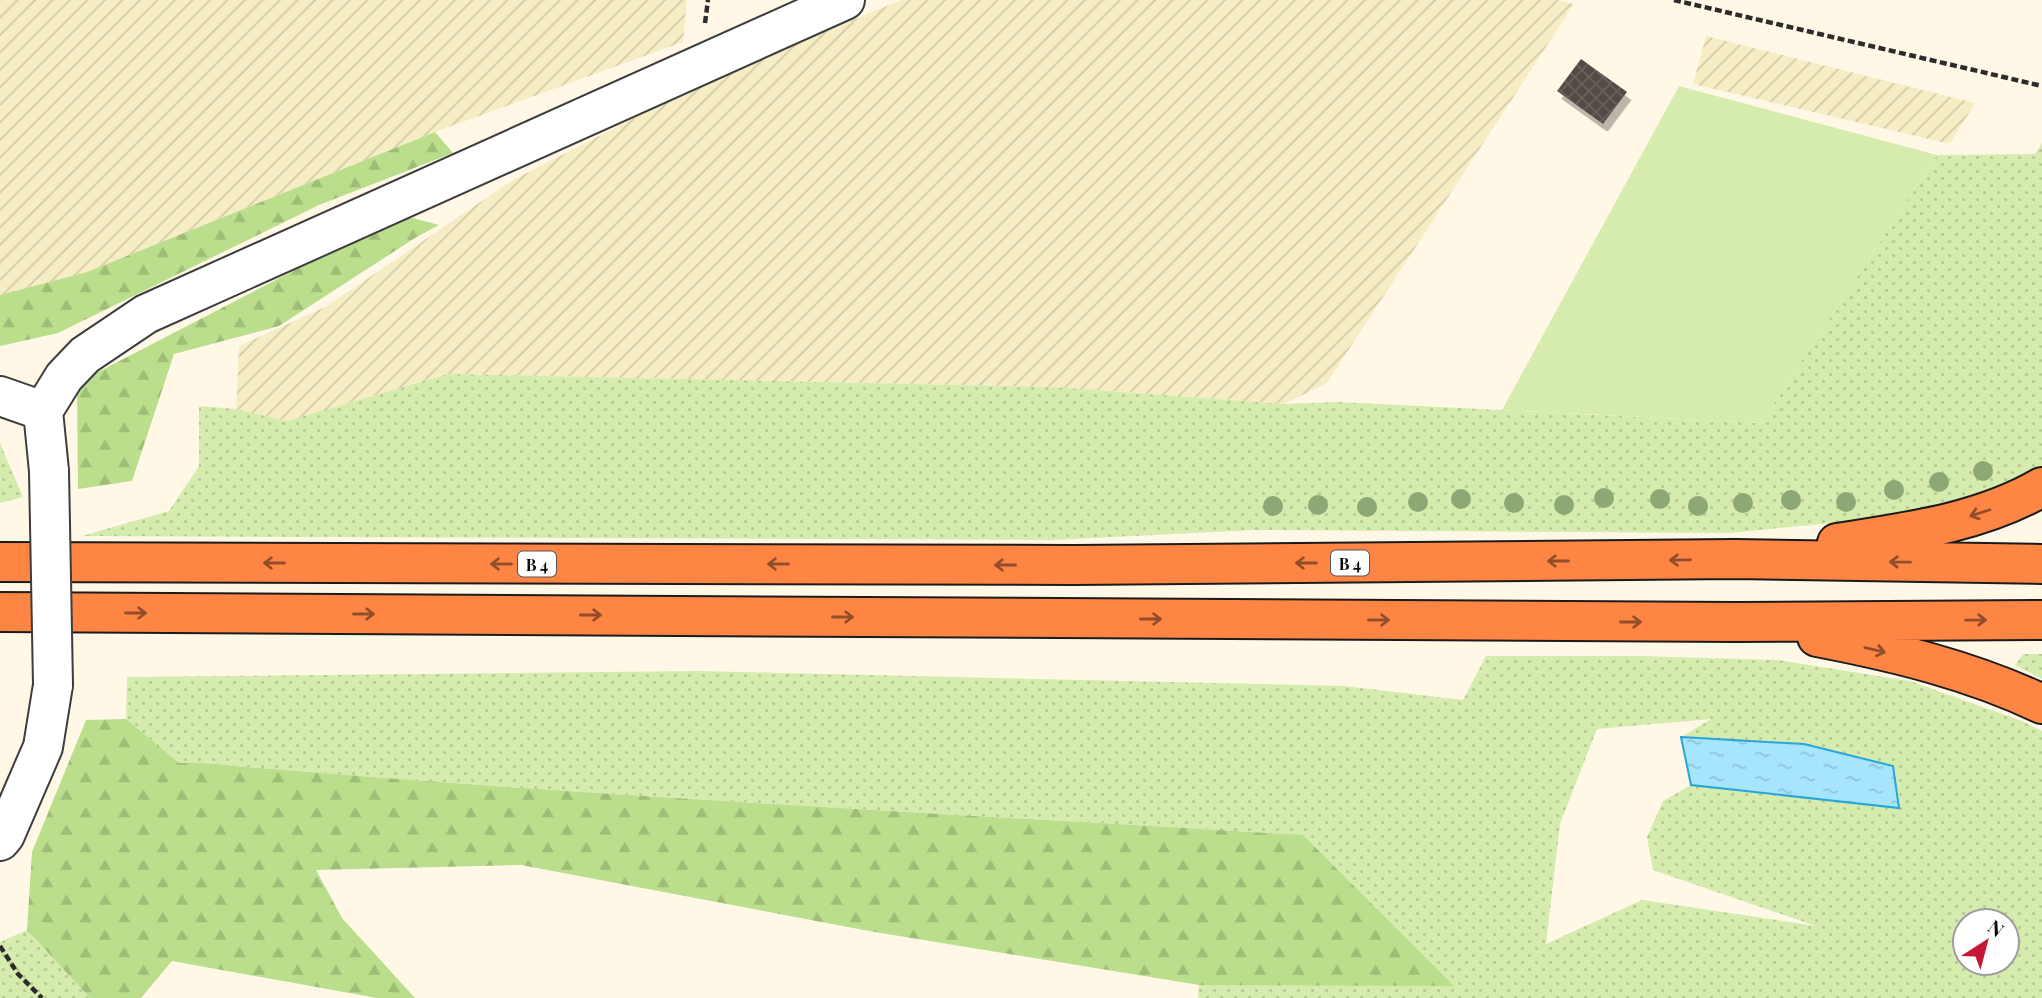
<svg xmlns="http://www.w3.org/2000/svg" width="2042" height="998" viewBox="0 0 2042 998" font-family="'Playfair Display',serif">
	<style>
		.farmland { fill: url(#farmland-furrows) }
		.grass { fill: url(#grass-dots); fill-rule: evenodd }
		.forest { fill: url(#forest-firs) }
		.park { fill: #d5ecae }
		.water { fill: url(#water-ripples); stroke: #27a6d9; stroke-width: 2 }
		.building { fill: url(#building-cross-hatch); filter: url(#shadow) }
		.lines { fill: none; stroke-linecap: round; stroke-linejoin: round }
		.minor-casing { stroke: #3d3d3d; stroke-width: 42 }
		.highway-casing { stroke: #1b1b1b; stroke-width: 42 }
		.path { stroke: #2c2c2c; stroke-width: 4.5; stroke-dasharray: 7 3.5; stroke-linecap: butt }
		.minor { stroke: #fff; stroke-width: 38 }
		.highway { stroke: #ff8545; stroke-width: 38 }
		.minor-bridge-casing { stroke: #3d3d3d; stroke-width: 42; stroke-linecap: butt }
		.minor-bridge { stroke: #fff; stroke-width: 38 }
		.tree { fill: #8da874 }
		.oneway { stroke: #914e2a }
		.labels { text-anchor: middle; dominant-baseline: central; stroke-width: 7; stroke-linejoin: round; paint-order: stroke }
		.shield { fill: #fff; stroke: #545454; stroke-width: 2 }
		.shield-label { font-size: 16px; font-weight: bold; fill: #0a0a0a }
	</style>
	<defs>
		<pattern id="farmland-furrows" width="10" height="10" patternUnits="userSpaceOnUse" patternTransform="scale(1.75)"><rect width="10" height="10" fill="#f7edc5"/><path d="M-1 1l2-2M0 10L10 0M9 11l2-2" fill="none" stroke="#d2caa8"/></pattern>
		<pattern id="grass-dots" width="8" height="8" patternUnits="userSpaceOnUse" patternTransform="scale(1.75)"><rect width="8" height="8" fill="#d5ecae"/><path d="M2 2h.1M6 6h.1" fill="none" stroke="#b6c994" stroke-width="1.8" stroke-linecap="round"/></pattern>
		<pattern id="forest-firs" width="22" height="20" patternUnits="userSpaceOnUse" patternTransform="scale(1.75)"><rect width="22" height="20" fill="#bade8c"/><path d="M5 1l3.5 6h-7zM16 11l3.5 6h-7z" fill="#9fbd77"/></pattern>
		<pattern id="water-ripples" width="26" height="14" patternUnits="userSpaceOnUse" patternTransform="scale(1.75)"><rect width="26" height="14" fill="#a6e5fc"/><path d="M2 4q2-2 4 0t4 0M15 11q2-2 4 0t4 0" fill="none" stroke="#8ec3d7"/></pattern>
		<pattern id="building-cross-hatch" width="8" height="8" patternUnits="userSpaceOnUse" patternTransform="scale(1.75)"><rect width="8" height="8" fill="#544a46"/><path d="M0 0l8 8M0 8l8-8" fill="none" stroke="#68605c"/></pattern>
		<filter id="shadow"><feDropShadow dx="4.5" dy="8" stdDeviation="0" flood-color="#0004"/></filter>
	</defs>
	<rect width="100%" height="100%" fill="#fff8e7"/>
	<path class="farmland" d="M0 0H687L683 42 435 132 87 272 0 295Z
		M901 0H1557L1574 4 1327 383 1284 404 1053 387 448 374 287 421 236 409 239 346 327 306 513 180 703 83Z
		M1706 36 1975 103 1950 144 1693 84Z"/>
	<path class="grass" d="M2042 143V469L1999 490 1911 515 1730 533 1254 530 1053 540 82 536 169 511 199 466V406L236 409 287 421 448 374 1053 387 1284 404 1338 402 1761 423 1937 155 2035 154Z
		M0 443 23 497 0 503Z
		M2023 654H2042V679L2015 665Z
		M1486 656H1640L1778 660 1910 681 2022 721 2042 731V998H1198L1199 985H1453L1303 835C936 813 568 795 201 763H179L126 719 127 677 697 671 1344 686 1463 700ZM1711 719 1681 737 1804 744 1893 766 1899 807 1691 785 1663 801 1647 837 1653 870 1816 926 1642 900 1546 944 1560 824 1597 729ZM1965 921H2007V963H1965Z
		M27 930 90 998H0V942Z"/>
	<path class="forest" d="M435 132 453 153 319 205 58 333 0 346V295L87 272Z
		M401 215 439 225 415 238 279 326 174 354 132 481 78 489 77 383Z
		M126 719 179 763H201C568 795 936 813 1303 835L1454 986 1199 985 869 931 521 865 316 870 342 918 415 998H377L172 961 141 998H90L27 930 32 852 86 720Z"/>
	<path class="park" d="M1679 86 1937 155 1761 423 1502 410Z"/>
	<path class="water" d="M1681 737 1804 744 1893 766 1899 808 1691 785Z"/>
	<path class="building" d="M1581 59 1627 92 1603 124 1557 91Z"/>
	<g class="lines">
		<defs>
			<path id="minor" d="M0 396 43 411
				M49 471 43 411 64 377 85 355 146 314 845 0
				M0 841 5 835 43 747 53 685"/>
			<path id="highway" d="M1837 543C1907 532 1980 523 2042 487
				M0 562 1074 565 1735 559 2042 564
				M0 612 1736 622 2042 620
				M1817 637C1895 652 1970 670 2042 704"/>
		</defs>
		<use href="#minor" class="minor-casing"/>
		<use href="#highway" class="highway-casing"/>
		<path class="path" d="M1674 0 2042 86
			M705 23 708 0
			M0 946 18 974 42 998"/>
		<use href="#minor" class="minor"/>
		<use href="#highway" class="highway"/>
		<defs>
			<path id="minor-bridge" d="M49 471 53 685"/>
		</defs>
		<use href="#minor-bridge" class="minor-bridge-casing"/>
		<use href="#minor-bridge" class="minor-bridge"/>
	</g>
	<g class="tree">
		<circle cx="1983" cy="471" r="10"/>
		<circle cx="1939" cy="482" r="10"/>
		<circle cx="1894" cy="490" r="10"/>
		<circle cx="1604" cy="498" r="10"/>
		<circle cx="1461" cy="499" r="10"/>
		<circle cx="1660" cy="499" r="10"/>
		<circle cx="1791" cy="500" r="10"/>
		<circle cx="1418" cy="502" r="10"/>
		<circle cx="1846" cy="502" r="10"/>
		<circle cx="1514" cy="503" r="10"/>
		<circle cx="1743" cy="503" r="10"/>
		<circle cx="1318" cy="505" r="10"/>
		<circle cx="1564" cy="505" r="10"/>
		<circle cx="1273" cy="506" r="10"/>
		<circle cx="1698" cy="506" r="10"/>
		<circle cx="1367" cy="507" r="10"/>
	</g>
	<defs><path id="oneway-shaft" d="M-6 0H5M1.5-3L5.5 0L1.5 3" fill="none" stroke-width="1.6" stroke-linecap="round" stroke-linejoin="round" transform="scale(1.75)"/></defs>
	<g class="oneway">
		<use href="#oneway-shaft" transform="translate(1980 513) rotate(162)"/>
		<use href="#oneway-shaft" transform="translate(1680 560) rotate(179)"/>
		<use href="#oneway-shaft" transform="translate(1558 561) rotate(180)"/>
		<use href="#oneway-shaft" transform="translate(1900 562) rotate(-179)"/>
		<use href="#oneway-shaft" transform="translate(274 563) rotate(-180)"/>
		<use href="#oneway-shaft" transform="translate(1306 563) rotate(180)"/>
		<use href="#oneway-shaft" transform="translate(501 564) rotate(-180)"/>
		<use href="#oneway-shaft" transform="translate(778 564) rotate(-180)"/>
		<use href="#oneway-shaft" transform="translate(1005 565) rotate(-180)"/>
		<use href="#oneway-shaft" transform="translate(136 613)"/>
		<use href="#oneway-shaft" transform="translate(364 614)"/>
		<use href="#oneway-shaft" transform="translate(591 615)"/>
		<use href="#oneway-shaft" transform="translate(843 617)"/>
		<use href="#oneway-shaft" transform="translate(1151 619)"/>
		<use href="#oneway-shaft" transform="translate(1379 620)"/>
		<use href="#oneway-shaft" transform="translate(1976 620) rotate(-1)"/>
		<use href="#oneway-shaft" transform="translate(1631 622)"/>
		<use href="#oneway-shaft" transform="translate(1875 650) rotate(13)"/>
	</g>
	<g class="labels">
		<g class="shield">
			<rect x="1331" y="550.5" width="38" height="25" rx="5"/>
			<rect x="518" y="551.5" width="38" height="25" rx="5"/>
		</g>
		<g class="shield-label">
			<text x="1350" y="563">B 4</text>
			<text x="537" y="564">B 4</text>
		</g>
	</g>
	<g transform="translate(1986 942) rotate(36)"><circle r="33" fill="#ffffff" stroke="#9d9d9d" stroke-width="2"/>
	<path d="M0-5L12 26L0 18L-12 26Z" fill="#c51733"/>
	<text y="-10" font-size="19" font-weight="bold" text-anchor="middle" fill="#0a0a0a">N</text>
	</g>
</svg>
